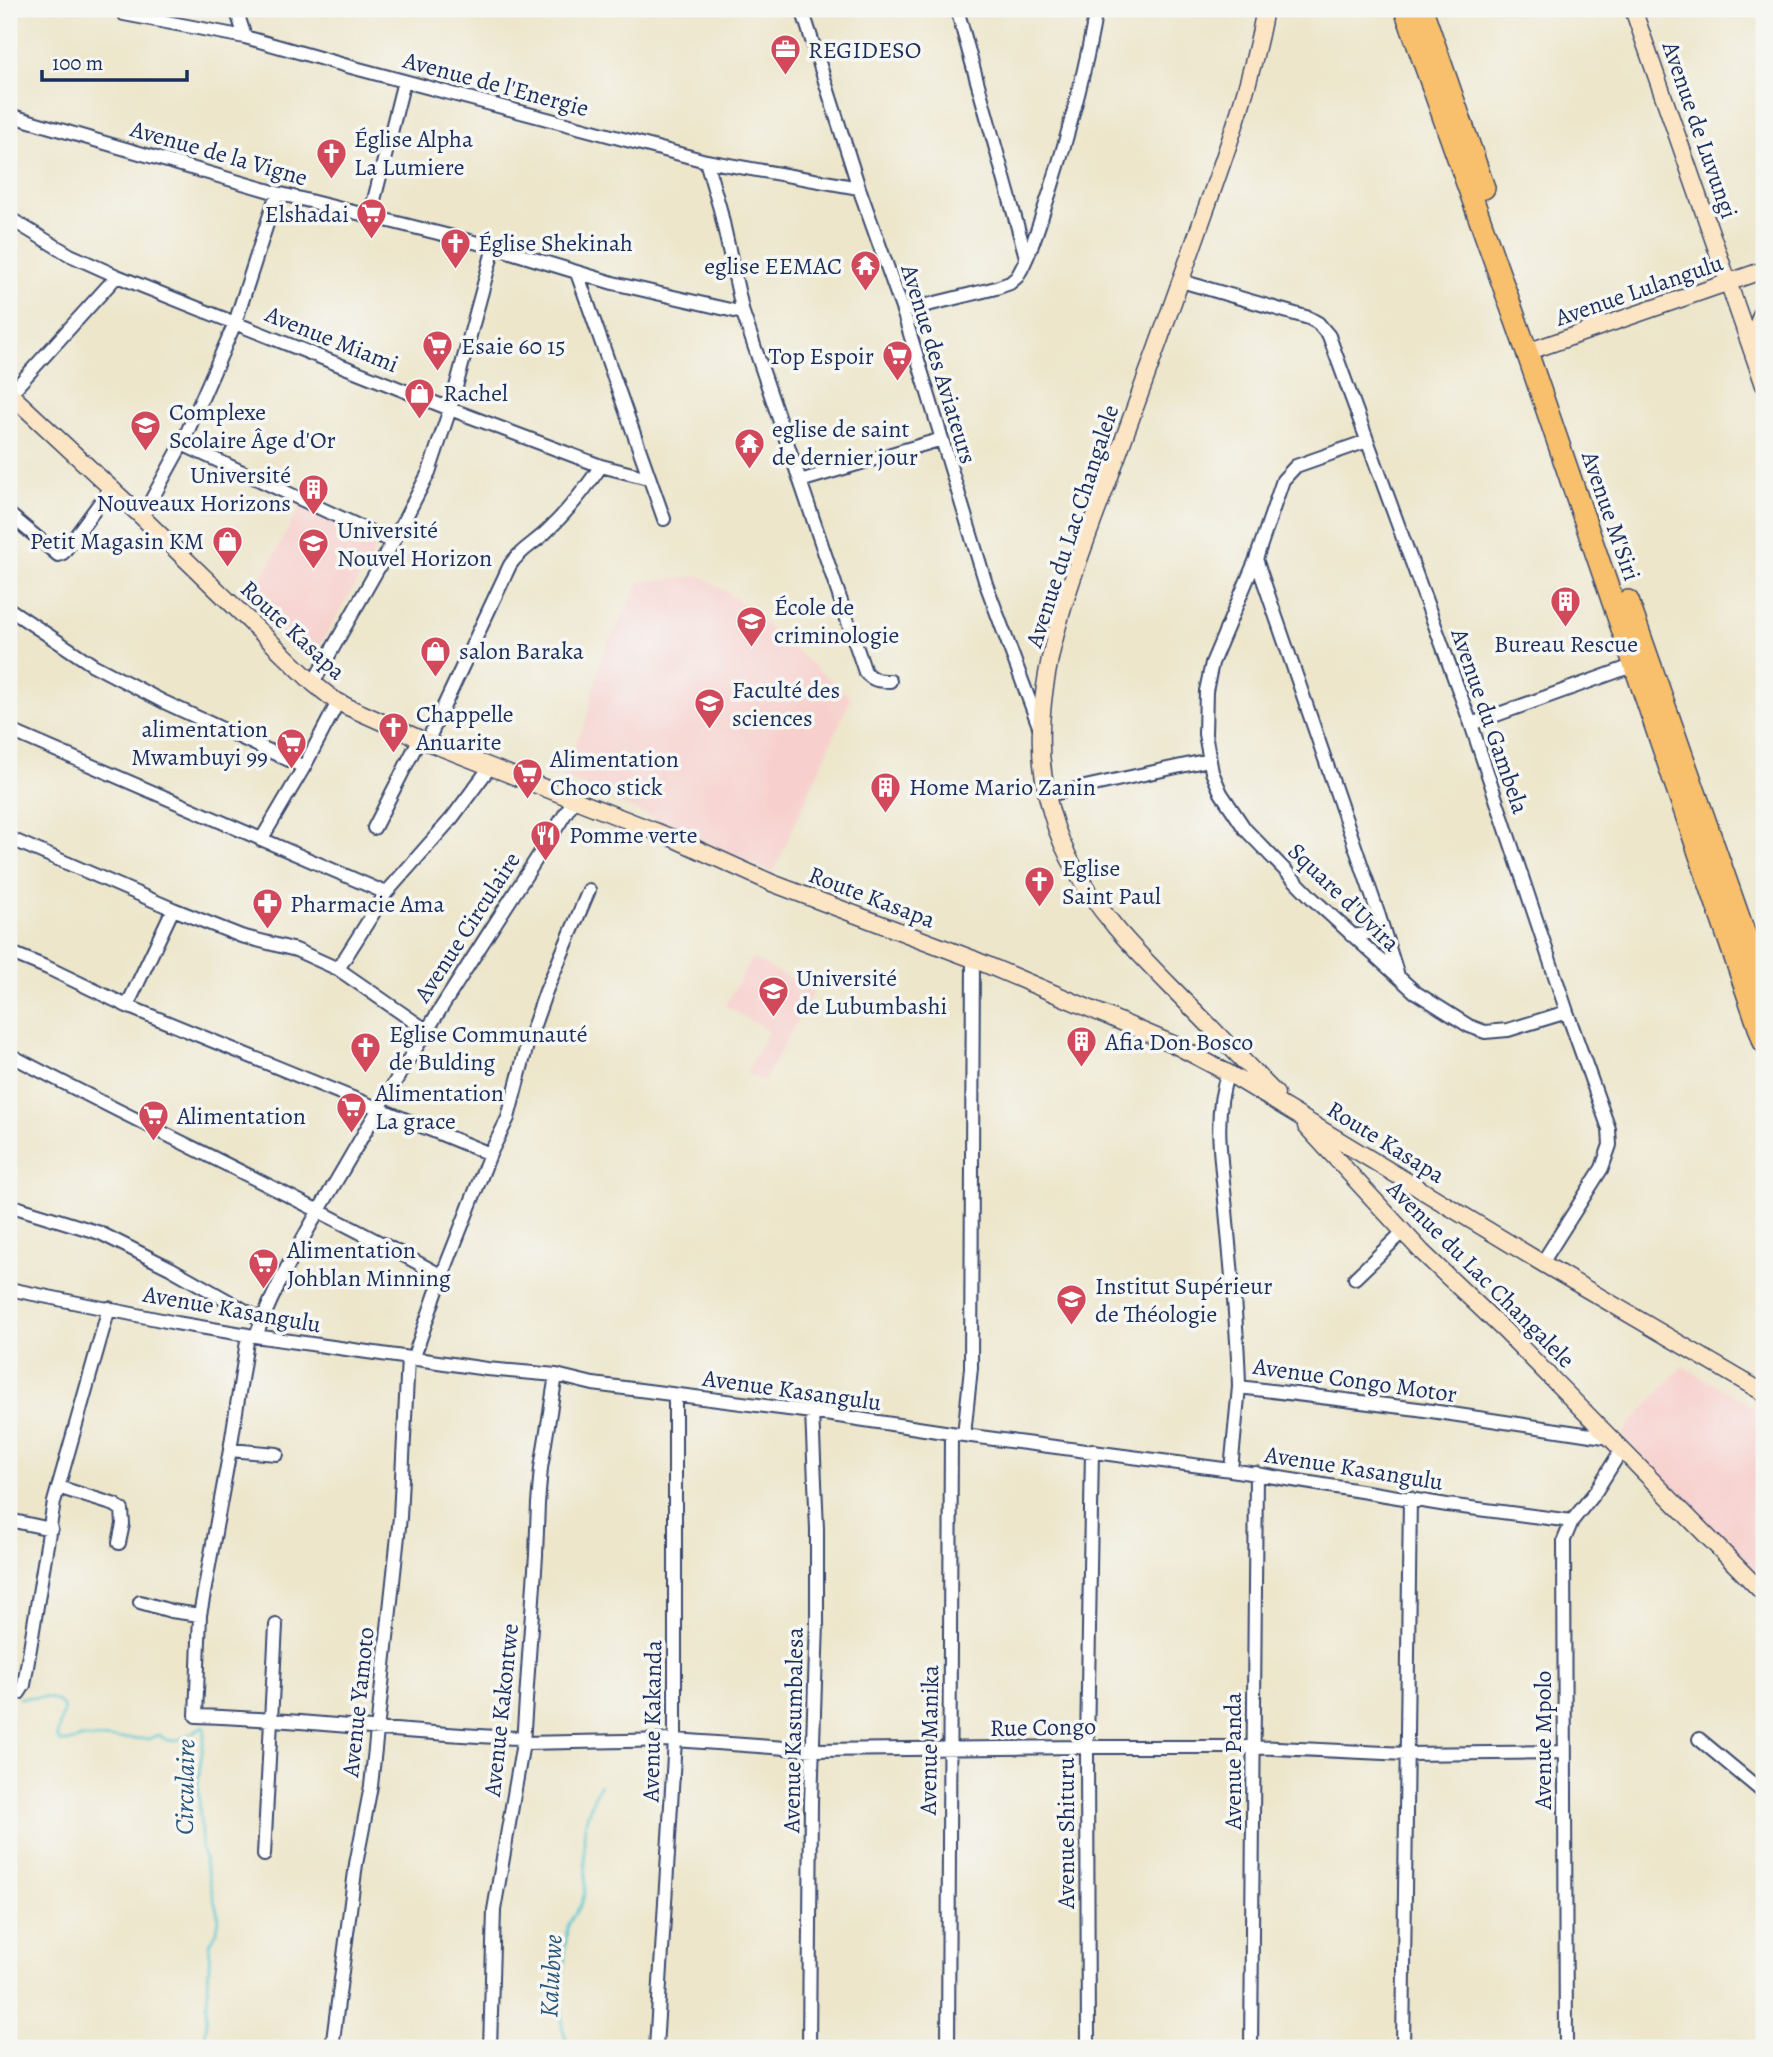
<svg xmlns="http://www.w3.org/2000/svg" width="1773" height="2057" viewBox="0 0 1773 2057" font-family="Alegreya,serif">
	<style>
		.built { fill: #f7d0cd }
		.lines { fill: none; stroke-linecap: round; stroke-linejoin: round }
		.stream { stroke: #5ac7d1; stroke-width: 2.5 }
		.street-casing { stroke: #3a4a6e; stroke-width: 16 }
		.secondary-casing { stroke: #3a4a6e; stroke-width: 19 }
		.highway-casing { stroke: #3a4a6e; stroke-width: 24 }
		.street { stroke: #fff; stroke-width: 12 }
		.secondary { stroke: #fce5c4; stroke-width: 16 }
		.highway { stroke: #f8bf6c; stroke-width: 21 }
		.labels { text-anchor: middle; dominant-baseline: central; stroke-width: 7; stroke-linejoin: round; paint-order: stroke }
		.poi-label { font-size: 24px; fill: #1b2f5e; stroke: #f6f6f2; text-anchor: start }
		.street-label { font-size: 24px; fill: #1b2f5e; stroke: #f6f6f2 }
		.water-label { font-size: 26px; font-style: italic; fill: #2b557b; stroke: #f6f6f2 }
	</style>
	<rect width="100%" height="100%" fill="#f6f6f2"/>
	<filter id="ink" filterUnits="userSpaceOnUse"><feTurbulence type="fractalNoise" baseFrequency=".0143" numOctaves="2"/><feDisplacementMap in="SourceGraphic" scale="14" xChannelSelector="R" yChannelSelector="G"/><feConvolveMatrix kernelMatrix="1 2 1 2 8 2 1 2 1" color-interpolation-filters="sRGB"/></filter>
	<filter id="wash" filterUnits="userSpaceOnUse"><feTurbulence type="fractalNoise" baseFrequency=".00686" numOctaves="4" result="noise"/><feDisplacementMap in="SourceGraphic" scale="28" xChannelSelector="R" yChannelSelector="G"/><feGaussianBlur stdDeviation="1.57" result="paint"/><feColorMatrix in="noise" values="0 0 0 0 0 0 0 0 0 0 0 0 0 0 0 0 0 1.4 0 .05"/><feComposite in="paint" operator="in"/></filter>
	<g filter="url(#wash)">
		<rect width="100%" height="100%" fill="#ede6cb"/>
		<path class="built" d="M302 503 381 541 311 660 249 601Z
			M702 576 735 598 851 698 773 873 561 776 586 721 602 655 640 582Z
			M752 958 814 992 763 1082 746 1073 769 1031 725 1006Z
			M1682 1366 1764 1412V1585L1621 1435Z"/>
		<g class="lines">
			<path class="stream" d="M19 1698C35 1698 55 1693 64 1708L57 1735 60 1742H68L81 1738 149 1739 159 1735C176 1749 187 1733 204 1726L205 1731 198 1782 202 1851 219 1919 217 1931 210 1944 205 2048
				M566 2048V2039L562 2027V1993L567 1930C569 1918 578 1913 582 1902 588 1887 585 1859 584 1842 583 1824 591 1801 600 1785"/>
		</g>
	</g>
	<g filter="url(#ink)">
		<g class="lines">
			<defs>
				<path id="street" d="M236 9 245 37
					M802 9 859 188 903 311 986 584 1040 729
					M957 9 1026 257
					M124 14 245 37 351 67 706 161 859 188
					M9 115 277 193 494 247 613 283 743 313
					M706 161 720 209 743 313 865 672C873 681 879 681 890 681
					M370 216 404 81
					M9 218 70 255 117 276 450 409 601 466 648 478
					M577 273 664 519
					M1181 281 1309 318 1318 323 1329 336 1471 724 1567 1012 1609 1129 1610 1145 1602 1168 1542 1263
					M903 311 996 288 1010 283 1017 277C1032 252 1040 220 1050 192 1069 132 1086 71 1096 9
					M10 394 117 276
					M1367 441 1296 466 1283 480 1256 559 1212 663 1206 691 1205 734 1212 772 1221 793 1245 829 1313 899 1415 992 1469 1026 1485 1032 1508 1030 1567 1012
					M182 444 393 542
					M800 481 942 439
					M9 514 58 555 63 553 110 489
					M142 517 182 444 235 323 277 193
					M1256 559 1379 916 1398 976
					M9 609 93 665 164 702 304 767
					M313 683 393 542 429 472 450 409 494 247
					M1471 724 1635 665
					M9 730 386 893
					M427 742 510 565C520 550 535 543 547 531 567 512 586 488 601 466
					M1048 795 1209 760
					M374 828 420 738
					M9 838 173 909 241 936 296 950 338 969 426 1030
					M261 840 304 767 338 702
					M1351 935C1366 936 1377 932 1379 916
					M9 952 48 968 127 1006 490 1154
					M338 969 386 893 452 818 490 767
					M127 1006 173 909
					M12 1056C154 1131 301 1198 442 1276
					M1228 1073C1212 1115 1222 1166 1226 1210 1231 1269 1238 1328 1239 1387L1418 1409 1611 1438
					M9 1205 100 1233 170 1268 262 1320
					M1355 1278 1404 1231
					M9 1289 176 1323 248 1335 487 1369 556 1375 593 1384 812 1412 964 1435 1231 1470 1447 1505 1572 1521
					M248 1335 230 1450 200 1615 196 1716C305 1719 413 1735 522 1738
					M256 1336C278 1277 313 1221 345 1166 417 1041 497 922 574 800
					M413 1359 442 1276 490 1154 508 1118 527 1045 546 991 589 890
					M964 1435 971 1368 973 959
					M230 1450 277 1454
					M1231 1470 1239 1387
					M58 1487 115 1505 122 1510 123 1524 119 1543
					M9 1520 51 1529
					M140 1602 171 1611 200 1615
					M9 1695 19 1693 24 1685 54 1502 109 1308
					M1699 1739 1764 1793
					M523 1743 675 1740 814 1750 1087 1747H1254L1406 1754 1564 1752
					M264 1855 276 1625
					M332 2048 356 1864 371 1786 400 1517 408 1358
					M490 2048 494 1910 523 1743 536 1555 538 1504 541 1468 556 1375
					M656 2048 675 1740V1395
					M809 2048 811 1802 817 1623V1529L812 1412
					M948 2048 951 1433
					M1088 2048 1087 1747 1092 1450
					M1251 2048 1256 1473
					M1403 2048 1410 1498
					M1566 2048 1564 1540 1572 1521 1596 1491 1622 1449"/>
				<path id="secondary" d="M1265 9C1252 82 1226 153 1201 223 1171 309 1140 394 1109 479 1079 559 1044 643 1041 729 1039 772 1050 821 1069 858 1097 915 1144 959 1187 1003 1217 1033 1246 1064 1276 1094
					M1633 9 1764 385
					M1755 348 1756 330 1764 306
					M1527 352 1764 270
					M9 393 142 517 313 683 333 699 348 707 427 742 670 837 772 883 973 959 1173 1044 1228 1073 1542 1263 1764 1393
					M1306 1126 1422 1252 1505 1331 1764 1594"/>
				<path id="highway" d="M1405 9 1527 352 1764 1042
					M1422 9 1484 188
					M1628 601 1764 989"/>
			</defs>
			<use href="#street" class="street-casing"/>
			<use href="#secondary" class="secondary-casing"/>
			<use href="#highway" class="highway-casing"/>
			<use href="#street" class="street"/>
			<use href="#secondary" class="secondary"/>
			<use href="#highway" class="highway"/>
		</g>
	</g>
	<defs>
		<symbol id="office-pin" viewBox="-11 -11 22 30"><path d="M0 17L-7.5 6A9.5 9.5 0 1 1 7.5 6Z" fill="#d1495b" stroke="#f6f6f2"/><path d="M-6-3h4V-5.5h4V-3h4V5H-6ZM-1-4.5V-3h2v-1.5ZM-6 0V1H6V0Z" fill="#fff"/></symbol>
		<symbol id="church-pin" viewBox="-11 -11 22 30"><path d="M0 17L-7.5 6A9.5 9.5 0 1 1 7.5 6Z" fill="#d1495b" stroke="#f6f6f2"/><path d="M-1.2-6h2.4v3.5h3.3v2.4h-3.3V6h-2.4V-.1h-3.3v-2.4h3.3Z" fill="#fff"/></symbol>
		<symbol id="supermarket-pin" viewBox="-11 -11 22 30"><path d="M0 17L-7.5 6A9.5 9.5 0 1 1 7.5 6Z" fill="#d1495b" stroke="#f6f6f2"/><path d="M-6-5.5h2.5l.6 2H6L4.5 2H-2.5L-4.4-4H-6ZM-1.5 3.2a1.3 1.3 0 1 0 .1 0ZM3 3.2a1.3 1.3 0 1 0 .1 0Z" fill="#fff"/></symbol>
		<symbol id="temple-pin" viewBox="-11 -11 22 30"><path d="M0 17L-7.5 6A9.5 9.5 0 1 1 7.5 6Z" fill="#d1495b" stroke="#f6f6f2"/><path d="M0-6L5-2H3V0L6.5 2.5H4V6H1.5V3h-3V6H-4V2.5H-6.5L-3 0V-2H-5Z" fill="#fff"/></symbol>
		<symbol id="shop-pin" viewBox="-11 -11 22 30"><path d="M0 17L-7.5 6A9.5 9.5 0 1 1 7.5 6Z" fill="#d1495b" stroke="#f6f6f2"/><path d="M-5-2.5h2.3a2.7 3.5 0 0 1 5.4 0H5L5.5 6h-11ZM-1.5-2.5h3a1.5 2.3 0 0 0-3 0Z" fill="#fff"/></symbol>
		<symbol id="school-pin" viewBox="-11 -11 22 30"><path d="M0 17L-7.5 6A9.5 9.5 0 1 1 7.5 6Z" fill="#d1495b" stroke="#f6f6f2"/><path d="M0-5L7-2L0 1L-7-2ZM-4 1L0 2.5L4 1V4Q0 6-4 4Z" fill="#fff"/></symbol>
		<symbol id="building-pin" viewBox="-11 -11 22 30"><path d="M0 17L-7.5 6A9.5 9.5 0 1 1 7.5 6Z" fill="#d1495b" stroke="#f6f6f2"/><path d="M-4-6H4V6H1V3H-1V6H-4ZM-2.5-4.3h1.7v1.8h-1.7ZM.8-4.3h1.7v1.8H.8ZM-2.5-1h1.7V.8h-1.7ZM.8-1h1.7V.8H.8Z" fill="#fff"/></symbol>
		<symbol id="university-pin" viewBox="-11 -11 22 30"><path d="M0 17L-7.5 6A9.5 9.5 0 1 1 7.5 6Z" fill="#d1495b" stroke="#f6f6f2"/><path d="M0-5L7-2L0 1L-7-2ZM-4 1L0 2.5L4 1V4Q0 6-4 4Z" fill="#fff"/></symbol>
		<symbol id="restaurant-pin" viewBox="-11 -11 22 30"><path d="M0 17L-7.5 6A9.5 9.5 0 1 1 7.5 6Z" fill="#d1495b" stroke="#f6f6f2"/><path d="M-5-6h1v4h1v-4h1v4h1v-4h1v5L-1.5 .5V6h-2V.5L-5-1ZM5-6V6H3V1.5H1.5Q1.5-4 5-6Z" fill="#fff"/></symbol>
		<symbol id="pharmacy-pin" viewBox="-11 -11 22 30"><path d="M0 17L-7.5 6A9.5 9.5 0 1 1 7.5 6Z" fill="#d1495b" stroke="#f6f6f2"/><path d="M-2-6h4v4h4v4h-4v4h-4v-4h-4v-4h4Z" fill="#fff"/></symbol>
	</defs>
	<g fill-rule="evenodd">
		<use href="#office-pin" x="768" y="32" width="35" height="47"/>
		<use href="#church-pin" x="314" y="136" width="35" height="47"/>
		<use href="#supermarket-pin" x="354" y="196" width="35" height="47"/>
		<use href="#church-pin" x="438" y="226" width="35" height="47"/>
		<use href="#temple-pin" x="848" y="248" width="35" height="47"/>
		<use href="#supermarket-pin" x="420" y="328" width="35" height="47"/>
		<use href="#supermarket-pin" x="880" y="338" width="35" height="47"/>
		<use href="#shop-pin" x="402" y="376" width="35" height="47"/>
		<use href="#school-pin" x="128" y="408" width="35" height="47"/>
		<use href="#temple-pin" x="732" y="426" width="35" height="47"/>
		<use href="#building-pin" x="296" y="472" width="35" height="47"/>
		<use href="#shop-pin" x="210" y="524" width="35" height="47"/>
		<use href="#university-pin" x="296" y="526" width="35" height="47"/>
		<use href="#building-pin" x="1548" y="584" width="35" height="47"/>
		<use href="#university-pin" x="734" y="604" width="35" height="47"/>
		<use href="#shop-pin" x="418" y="634" width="35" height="47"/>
		<use href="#university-pin" x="692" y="686" width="35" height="47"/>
		<use href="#church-pin" x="376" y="710" width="35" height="47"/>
		<use href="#supermarket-pin" x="274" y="726" width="35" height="47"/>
		<use href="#supermarket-pin" x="510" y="756" width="35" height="47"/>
		<use href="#building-pin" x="868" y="770" width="35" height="47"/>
		<use href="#restaurant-pin" x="528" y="818" width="35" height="47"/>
		<use href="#church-pin" x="1022" y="864" width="35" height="47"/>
		<use href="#pharmacy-pin" x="250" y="886" width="35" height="47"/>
		<use href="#university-pin" x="756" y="974" width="35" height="47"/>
		<use href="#building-pin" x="1064" y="1024" width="35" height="47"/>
		<use href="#church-pin" x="348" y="1030" width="35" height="47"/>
		<use href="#supermarket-pin" x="334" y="1090" width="35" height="47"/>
		<use href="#supermarket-pin" x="136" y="1098" width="35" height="47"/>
		<use href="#supermarket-pin" x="246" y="1246" width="35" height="47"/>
		<use href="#university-pin" x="1054" y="1282" width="35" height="47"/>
	</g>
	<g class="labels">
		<g class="poi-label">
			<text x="808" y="50">REGIDESO</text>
			<text x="354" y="139">Église Alpha<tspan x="354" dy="28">La Lumiere</tspan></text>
			<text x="349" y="214" text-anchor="end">Elshadai</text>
			<text x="478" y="243">Église Shekinah</text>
			<text x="842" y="266" text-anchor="end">eglise EEMAC</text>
			<text x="461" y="346">Esaie 60 15</text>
			<text x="874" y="356" text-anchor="end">Top Espoir</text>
			<text x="443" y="393">Rachel</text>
			<text x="169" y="412">Complexe<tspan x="169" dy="28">Scolaire Âge d'Or</tspan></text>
			<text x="772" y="429">eglise de saint<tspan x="772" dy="28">de dernier jour</tspan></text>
			<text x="291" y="475" text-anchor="end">Université<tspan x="291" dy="28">Nouveaux Horizons</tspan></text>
			<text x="337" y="530">Université<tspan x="337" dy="28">Nouvel Horizon</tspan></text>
			<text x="204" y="541" text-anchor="end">Petit Magasin KM</text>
			<text x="774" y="607">École de<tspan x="774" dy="28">criminologie</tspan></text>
			<text x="1566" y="644" text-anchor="middle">Bureau Rescue</text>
			<text x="459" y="651">salon Baraka</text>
			<text x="732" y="690">Faculté des<tspan x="732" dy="28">sciences</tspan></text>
			<text x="416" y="714">Chappelle<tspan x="416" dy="28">Anuarite</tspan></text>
			<text x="268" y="729" text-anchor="end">alimentation<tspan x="268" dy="28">Mwambuyi 99</tspan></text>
			<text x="550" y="759">Alimentation<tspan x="550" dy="28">Choco stick</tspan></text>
			<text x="909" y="787">Home Mario Zanin</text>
			<text x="569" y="835">Pomme verte</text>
			<text x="1062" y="868">Eglise<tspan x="1062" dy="28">Saint Paul</tspan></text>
			<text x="290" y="904">Pharmacie Ama</text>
			<text x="796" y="978">Université<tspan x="796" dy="28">de Lubumbashi</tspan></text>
			<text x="389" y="1034">Eglise Communauté<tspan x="389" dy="28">de Bulding</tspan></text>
			<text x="1105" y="1042">Afia Don Bosco</text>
			<text x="375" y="1093">Alimentation<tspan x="375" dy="28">La grace</tspan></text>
			<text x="177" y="1116">Alimentation</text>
			<text x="287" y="1250">Alimentation<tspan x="287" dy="28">Johblan Minning</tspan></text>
			<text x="1095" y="1286">Institut Supérieur<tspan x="1095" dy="28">de Théologie</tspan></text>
		</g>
		<g class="street-label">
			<text transform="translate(496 84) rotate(15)">Avenue de l'Energie</text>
			<text transform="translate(1700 130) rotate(71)">Avenue de Luvungi</text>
			<text transform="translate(219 153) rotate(16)">Avenue de la Vigne</text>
			<text transform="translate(1639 290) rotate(-19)">Avenue Lulangulu</text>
			<text transform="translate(332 339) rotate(22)">Avenue Miami</text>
			<text transform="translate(939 364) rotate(73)">Avenue des Aviateurs</text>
			<text transform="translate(1611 516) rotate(71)">Avenue M'Siri</text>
			<text transform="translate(1072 526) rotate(-72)">Avenue du Lac Changalele</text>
			<text transform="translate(293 630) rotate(43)">Route Kasapa</text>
			<text transform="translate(1490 721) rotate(71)">Avenue du Gambela</text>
			<text transform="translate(872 897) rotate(21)">Route Kasapa</text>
			<text transform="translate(1344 897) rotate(44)">Square d'Uvira</text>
			<text transform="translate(467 927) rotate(-57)">Avenue Circulaire</text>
			<text transform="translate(1386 1142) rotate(32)">Route Kasapa</text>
			<text transform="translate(1481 1274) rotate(45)">Avenue du Lac Changalele</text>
			<text transform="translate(232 1309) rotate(10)">Avenue Kasangulu</text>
			<text transform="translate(1355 1380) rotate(8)">Avenue Congo Motor</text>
			<text transform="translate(792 1390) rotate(8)">Avenue Kasangulu</text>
			<text transform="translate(1354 1468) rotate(9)">Avenue Kasangulu</text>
			<text transform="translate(358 1702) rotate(-84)">Avenue Yamoto</text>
			<text transform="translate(501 1710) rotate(-84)">Avenue Kakontwe</text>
			<text transform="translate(652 1721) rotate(-89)">Avenue Kakanda</text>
			<text transform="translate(1043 1727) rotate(-1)">Rue Congo</text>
			<text transform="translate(793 1730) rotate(-89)">Avenue Kasumbalesa</text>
			<text transform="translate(929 1740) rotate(-89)">Avenue Manika</text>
			<text transform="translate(1543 1740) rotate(-90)">Avenue Mpolo</text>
			<text transform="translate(1233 1761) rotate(-90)">Avenue Panda</text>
			<text transform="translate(1066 1833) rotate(-90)">Avenue Shituru</text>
		</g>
		<g class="water-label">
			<text transform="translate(185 1787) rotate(-89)">Circulaire</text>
			<text transform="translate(551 1976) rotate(-87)">Kalubwe</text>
		</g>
	</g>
	<rect width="1773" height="2057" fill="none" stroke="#f6f6f2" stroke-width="35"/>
	<path d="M42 70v10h145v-10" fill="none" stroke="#1b2f5e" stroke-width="3.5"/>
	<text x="52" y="70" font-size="21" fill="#1b2f5e" stroke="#f6f6f2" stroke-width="5" paint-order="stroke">100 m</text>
</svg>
